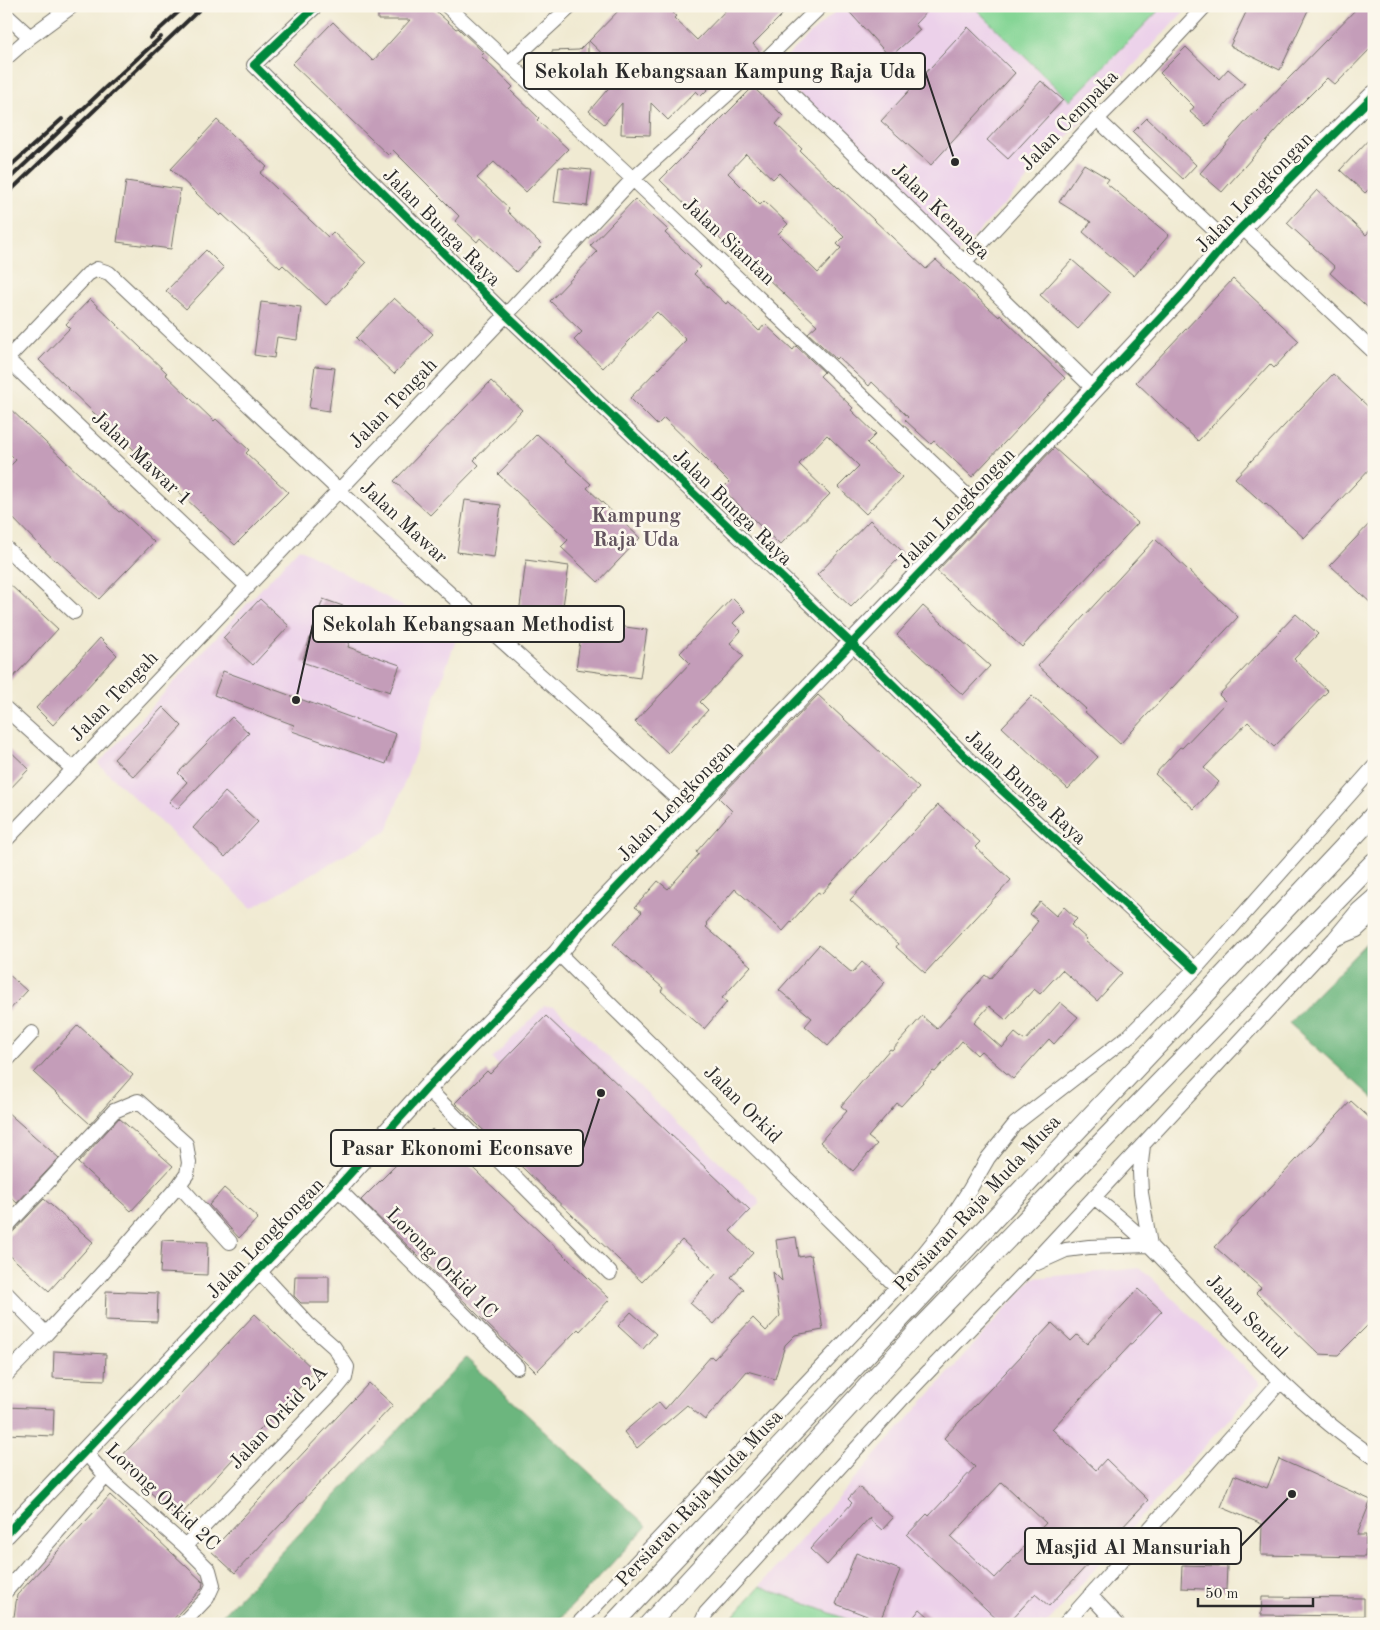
<svg xmlns="http://www.w3.org/2000/svg" width="1380" height="1630" viewBox="0 0 1380 1630" font-family="'Old Standard TT',serif">
	<style>
		.built { fill: #ecd1ea }
		.green { fill: #85d595; stroke: #588060 }
		.forest { fill: #6cb67e; stroke: #4c7054 }
		.building { fill: #c49db9; fill-rule: evenodd }
		.lines { fill: none; stroke-linecap: round; stroke-linejoin: round }
		.street-casing { stroke: #706e65; stroke-width: 16 }
		.secondary-casing { stroke: #706e65; stroke-width: 21 }
		.street { stroke: #fff; stroke-width: 14 }
		.secondary { stroke: #fff; stroke-width: 19 }
		.rail { stroke: #2b2b2b; stroke-width: 4 }
		.cycleway-casing { stroke: #fbf7ec; stroke-width: 11 }
		.cycleway { stroke: #00873e; stroke-width: 8 }
		.labels { text-anchor: middle; dominant-baseline: central; stroke-width: 5; stroke-linejoin: round; paint-order: stroke }
		.street-label { font-size: 20px; fill: #2b2b2b; stroke: #fbf7ec }
		.neighbourhood-label { font-size: 21px; font-weight: bold; fill: #61535d; stroke: #fbf7ec }
		.leader { fill: none; stroke: #2b2b2b; stroke-width: 2 }
		.callout-dot { fill: #2b2b2b; stroke: #fbf7ec; stroke-width: 2 }
		.callout { fill: #fbf7ec; stroke: #2b2b2b; stroke-width: 2 }
		.callout-label { font-size: 21px; text-anchor: middle; font-weight: bold; fill: #2b2b2b }
	</style>
	<rect width="100%" height="100%" fill="#fbf7ec"/>
	<filter id="ink" filterUnits="userSpaceOnUse"><feTurbulence type="fractalNoise" baseFrequency=".02" numOctaves="2"/><feDisplacementMap in="SourceGraphic" scale="10" xChannelSelector="R" yChannelSelector="G"/><feConvolveMatrix kernelMatrix="1 2 1 2 8 2 1 2 1" color-interpolation-filters="sRGB"/></filter>
	<filter id="wash" filterUnits="userSpaceOnUse"><feTurbulence type="fractalNoise" baseFrequency=".0096" numOctaves="4" result="noise"/><feDisplacementMap in="SourceGraphic" scale="20" xChannelSelector="R" yChannelSelector="G"/><feGaussianBlur stdDeviation="1.12" result="paint"/><feColorMatrix in="noise" values="0 0 0 0 0 0 0 0 0 0 0 0 0 0 0 0 0 1.4 0 .05"/><feComposite in="paint" operator="in"/></filter>
	<g filter="url(#wash)">
		<rect width="100%" height="100%" fill="#f0ead2"/>
		<path class="built" d="M841 6H1189L958 254 773 69Z
			M299 548 457 637 387 831 252 908 98 764Z
			M544 1006 555 1007 758 1198 759 1204 702 1262 492 1059Z
			M1141 1268 1261 1383 1046 1624H726L1033 1278Z"/>
		<path class="green" d="M973 6H1163L1070 101Z
			M760 1586 859 1624H726Z"/>
		<path class="forest" d="M1374 940V1099L1289 1023 1366 944Z
			M466 1358 647 1526 555 1624H214Z"/>
		<g id="blocks">
			<path class="building" d="M378 6H430L456 29 458 28 484 53 481 56 513 87 510 90 539 118 537 120 568 149 526 192 494 162 477 178 509 208 507 211 542 245 516 272 480 238 477 242 455 221 459 216 393 150 388 155 292 64 333 22 373 61 410 20H378Z
				M623 6H680L673 14 676 16 674 18 697 40 730 6H791L753 44 760 52 737 74 730 67 701 96 696 91 668 120 651 103 650 135 621 134 622 103 604 124 589 111 618 77 615 74 619 70 589 41Z
				M844 6H932L915 24 920 30 890 57Z
				M1249 6H1310L1280 70 1230 46Z
				M1359 6H1366L1374 14V45L1335 85 1327 78 1289 116 1222 192 1200 173 1255 111 1256 112Z
				M968 27 1015 73 931 165 881 121Z
				M588 41V81H552V51L579 50Z
				M1186 47 1219 79 1228 69 1245 83 1206 126 1190 112 1194 107 1160 73Z
				M1041 81 1063 100 1008 159 987 140Z
				M753 87 783 116 776 124 802 149 800 151 838 188 839 187 926 269 936 260 999 317 1000 315 1065 378 972 477 934 441 931 444 905 420 908 417 872 382 869 386 838 357 836 359 808 333 817 325 751 263 746 267 722 245 724 243 660 180ZM746 154 773 179 779 173 844 237 837 244 841 248 818 273 778 234 788 224 764 201 760 205 728 173Z
				M1147 118 1196 165 1183 179 1133 132Z
				M217 120 267 167 260 173 328 237 333 232 366 263 326 305 283 265 280 268 222 214 220 216 171 169Z
				M1374 134V184L1365 193 1340 170Z
				M1084 164 1109 179 1106 183 1169 235 1134 276 1083 232 1091 222 1059 202Z
				M559 167 592 170 587 206 554 202Z
				M126 181 180 189 171 249 117 242Z
				M1317 190 1366 235 1374 226V313L1330 273 1335 267 1287 223Z
				M635 199 668 230 665 233 701 267 694 274 726 304 728 301 759 331 765 324 793 350 796 346 824 372 820 376 853 408 851 410 876 434 867 443 902 477 866 514 838 487 859 466 827 435 799 464 830 494 780 545 722 489 729 482 698 451 664 418 657 425 630 398 686 340 657 312 603 368 574 340 582 332 550 301 597 252 590 246Z
				M206 250 224 268 186 309 166 291Z
				M1072 260 1110 293 1078 329 1040 295Z
				M1233 279 1299 341 1274 368 1270 364 1198 441 1136 382Z
				M394 298 433 334 394 374 356 338Z
				M90 299 167 373 165 374 214 421 216 419 249 450 246 453 288 492 235 545 113 430H112L96 415 39 360 70 328 66 324Z
				M261 302 301 307 297 340 277 337 274 358 254 355Z
				M315 366 335 368 329 411 309 408Z
				M1333 374 1374 412V464L1304 538 1266 504 1265 505 1235 478Z
				M491 381 522 410 474 460 479 465 430 515 394 481Z
				M6 405 119 512 121 511 154 542 99 599 57 560 56 561 40 546 6 511V470L16 460 6 450Z
				M537 434 591 484 587 488 640 538 598 582 561 547 568 540 498 474Z
				M1054 448 1138 523 1022 647 937 571Z
				M465 500 501 505 494 557 457 552Z
				M1374 519V606L1330 565Z
				M870 520 904 553 851 607 817 575Z
				M1155 539 1238 617 1120 744 1084 711 1086 709 1038 666Z
				M526 560 569 566 561 619 519 614Z
				M6 581 58 629 6 685Z
				M732 598 745 611 733 623 741 631 730 643 744 656 700 702 708 710 668 753 635 722 690 663 680 653Z
				M260 599 289 626 253 665 223 638Z
				M323 599 360 612 348 647 400 665 390 692 302 662Z
				M923 606 990 666 963 695 897 635Z
				M1296 614 1318 634 1294 659 1328 691 1274 747 1248 722 1204 768 1219 782 1194 809 1155 774 1180 747 1182 748 1226 702 1219 695Z
				M583 621 647 630 640 678 576 669Z
				M100 638 117 655 53 725 36 708Z
				M223 671 396 734 386 764 292 731 294 725 214 695Z
				M818 695 919 788 821 894 818 892 783 931 735 889 706 923 708 925 706 927 751 966 722 998 727 1002 704 1029 661 991 663 988 613 944 642 912 635 907 658 881 668 889 699 854 696 852 732 811 719 798Z
				M1032 696 1098 757 1068 789 1002 727Z
				M163 707 182 726 134 777 114 759Z
				M232 717 249 733 177 809 169 802 187 782 178 773Z
				M6 747 29 769 6 793Z
				M225 792 258 822 225 857 193 828Z
				M938 805 980 842 975 847 1011 880 925 973 896 947 898 944 850 900Z
				M1040 902 1056 916 1064 907 1077 919 1071 925 1087 939 1085 941 1122 973 1097 1001 1062 970 1040 994 1034 989 1006 1020 989 1006 974 1023 1002 1048 1015 1033 1025 1041 1060 1002 1078 1017 1054 1044 1049 1039 1013 1079 981 1051 977 1055 962 1041 935 1072 933 1071 901 1106 897 1103 868 1137 877 1144 853 1171 820 1142 847 1111 841 1106 890 1049 892 1050 922 1016 937 1029 985 975 990 979 1032 931 1031 930 1038 921 1030 914Z
				M819 945 852 973 862 962 885 982 828 1046 805 1026 812 1018 779 990Z
				M6 972 27 991 6 1014Z
				M546 1016 750 1210 730 1231 753 1253 731 1277 744 1289 714 1324 690 1303 717 1273 682 1240 642 1282 455 1103 487 1071 490 1074Z
				M78 1025 133 1075 90 1124 34 1073Z
				M1351 1101 1374 1122V1319L1338 1355 1319 1354 1256 1293 1261 1288 1215 1247Z
				M6 1111 59 1158 17 1203 6 1193Z
				M119 1118 173 1166 131 1211 78 1163Z
				M432 1129 610 1299 580 1331 578 1329 536 1372 361 1200Z
				M224 1188 258 1218 239 1238 209 1205Z
				M44 1199 93 1242 49 1291 6 1252V1237L12 1233Z
				M796 1237 799 1257 811 1255 823 1330 795 1335 785 1345 775 1379 747 1371 705 1420 687 1405 637 1448 624 1432 659 1402 665 1409 711 1356 714 1359 753 1318 766 1331 780 1316 773 1272 782 1281 776 1240Z
				M162 1240 208 1242 207 1275 160 1273Z
				M295 1276H329V1303H301L294 1296Z
				M1138 1289 1162 1311 1052 1429 1096 1470 1106 1459 1148 1500 1049 1606 1035 1594 1007 1624H1002L907 1535 927 1514 929 1516 975 1467 944 1438 1052 1323 1071 1341 1077 1335 1087 1344ZM1002 1482 1046 1523 995 1578 951 1537Z
				M106 1291 158 1293 157 1322 105 1320Z
				M631 1312 656 1334 643 1349 618 1326Z
				M255 1314 315 1371 178 1518 117 1461Z
				M54 1351 106 1354 105 1380 53 1378Z
				M369 1383 393 1405 235 1573 211 1551Z
				M6 1407 54 1409 53 1436 6 1434Z
				M1279 1459 1371 1500 1357 1535H1366L1365 1557 1261 1555 1262 1524 1221 1507 1234 1475 1267 1488Z
				M859 1487 893 1518 882 1530 869 1519 870 1517 827 1565 810 1549 852 1503 848 1499Z
				M110 1495 203 1582 202 1588 169 1624H19L14 1617 17 1595Z
				M856 1553 900 1570 880 1621 836 1604Z
				M1182 1565 1227 1566 1226 1590 1181 1588Z
				M1262 1597 1364 1598V1616L1261 1615Z
				M920 1609 937 1624H908Z"/>
		</g>
	</g>
	<g filter="url(#ink)">
		<use href="#blocks" fill-opacity="0" stroke="#706e65" stroke-width="1"/>
		<g class="lines">
			<defs>
				<path id="street" d="M316 6 254 65 506 315 852 644 966 757 1195 969
					M447 6 633 179 981 509
					M6 15 30 37
					M6 58 30 37 72 6
					M508 64 571 6
					M761 64 1093 388
					M1097 119 1227 242
					M1242 227 1374 352
					M963 263 1097 119 1134 82 1205 6
					M7 359 248 587
					M6 360 88 274 97 269 109 273 419 566 691 811
					M6 548 74 612
					M6 709 74 770
					M6 840 506 315 633 179 761 64 821 6
					M1337 938 1357 930 1374 914
					M558 953 897 1287
					M6 1061 32 1033
					M427 1088 610 1273
					M179 1185 230 1242
					M337 1188 517 1367
					M1094 1197C1113 1213 1134 1229 1151 1247 1223 1320 1288 1400 1374 1457
					M6 1227 114 1111 138 1101 186 1144 189 1163 187 1174 179 1185 103 1272 46 1334
					M1037 1263 1066 1250 1089 1247 1150 1245 1141 1193 1140 1172 1143 1145
					M6 1293 46 1334 6 1375
					M84 1451 106 1476 185 1546 209 1570 213 1585 207 1598 182 1624
					M185 1546 336 1389 345 1378 347 1367 334 1347 308 1324 258 1270
					M6 1591 106 1476
					M1090 1595 1117 1624
					M6 1621 9 1624
					M578 1624 897 1287 946 1226 970 1189 988 1158 1015 1124 1130 1035 1195 969 1374 767
					M701 1624 706 1613 901 1400 1031 1265 1334 939 1358 910 1374 896
					M1065 1624 1280 1382"/>
				<path id="secondary" d="M6 1534 337 1188 427 1088 558 953 578 928 981 509 1184 293 1227 242 1318 150 1374 95
					M613 1624 1374 815
					M649 1624 919 1330 1374 862"/>
			</defs>
			<use href="#street" class="street-casing"/>
			<use href="#secondary" class="secondary-casing"/>
			<use href="#street" class="street"/>
			<use href="#secondary" class="secondary"/>
			<path class="rail" d="M150 38 185 6
				M6 170 62 119
				M6 182 106 87 161 37
				M6 195 203 6"/>
			<defs>
				<path id="cycleway" d="M316 6 254 65 506 315 852 644 966 757 1195 969
					M6 1534 337 1188 427 1088 558 953 578 928 981 509 1184 293 1227 242 1318 150 1374 95"/>
			</defs>
			<use href="#cycleway" class="cycleway-casing"/>
			<use href="#cycleway" class="cycleway"/>
		</g>
	</g>
	<g class="labels">
		<g class="street-label">
			<text transform="translate(1070 121) rotate(-46)">Jalan Cempaka</text>
			<text transform="translate(1255 193) rotate(-46)">Jalan Lengkongan</text>
			<text transform="translate(940 212) rotate(44)">Jalan Kenanga</text>
			<text transform="translate(441 228) rotate(45)">Jalan Bunga Raya</text>
			<text transform="translate(728 242) rotate(43)">Jalan Siantan</text>
			<text transform="translate(394 404) rotate(-46)">Jalan Tengah</text>
			<text transform="translate(141 459) rotate(43)">Jalan Mawar 1</text>
			<text transform="translate(732 508) rotate(44)">Jalan Bunga Raya</text>
			<text transform="translate(957 509) rotate(-46)">Jalan Lengkongan</text>
			<text transform="translate(403 523) rotate(43)">Jalan Mawar</text>
			<text transform="translate(115 697) rotate(-46)">Jalan Tengah</text>
			<text transform="translate(1025 788) rotate(43)">Jalan Bunga Raya</text>
			<text transform="translate(677 802) rotate(-46)">Jalan Lengkongan</text>
			<text transform="translate(742 1105) rotate(45)">Jalan Orkid</text>
			<text transform="translate(978 1204) rotate(-47)">Persiaran Raja Muda Musa</text>
			<text transform="translate(266 1239) rotate(-46)">Jalan Lengkongan</text>
			<text transform="translate(441 1264) rotate(45)">Lorong Orkid 1C</text>
			<text transform="translate(1246 1317) rotate(46)">Jalan Sentul</text>
			<text transform="translate(279 1418) rotate(-47)">Jalan Orkid 2A</text>
			<text transform="translate(162 1498) rotate(43)">Lorong Orkid 2C</text>
			<text transform="translate(700 1499) rotate(-47)">Persiaran Raja Muda Musa</text>
		</g>
		<g class="neighbourhood-label">
			<text x="636" y="516">Kampung<tspan x="636" dy="24">Raja Uda</tspan></text>
		</g>
	</g>
	<path class="leader" d="M955 162L925 71M296 700L313 624M601 1093L583 1148M1292 1494L1241 1546"/>
	<g class="callout-dot">
		<circle cx="955" cy="162" r="5"/>
		<circle cx="296" cy="700" r="5"/>
		<circle cx="601" cy="1093" r="5"/>
		<circle cx="1292" cy="1494" r="5"/>
	</g>
	<g class="callout">
		<rect x="524" y="53" width="401" height="36" rx="5"/>
		<rect x="313" y="606" width="311" height="36" rx="5"/>
		<rect x="331" y="1130" width="252" height="36" rx="5"/>
		<rect x="1025" y="1528" width="216" height="36" rx="5"/>
	</g>
	<g class="callout-label">
		<text x="725" y="78">Sekolah Kebangsaan Kampung Raja Uda</text>
		<text x="468" y="631">Sekolah Kebangsaan Methodist</text>
		<text x="457" y="1155">Pasar Ekonomi Econsave</text>
		<text x="1133" y="1554">Masjid Al Mansuriah</text>
	</g>
	<rect width="1380" height="1630" fill="none" stroke="#fbf7ec" stroke-width="25"/>
	<path d="M1198 1598v8h115v-8" fill="none" stroke="#2b2b2b" stroke-width="2.5"/>
	<text x="1205" y="1598" font-size="15" fill="#2b2b2b" stroke="#fbf7ec" stroke-width="4" paint-order="stroke">50 m</text>
</svg>
